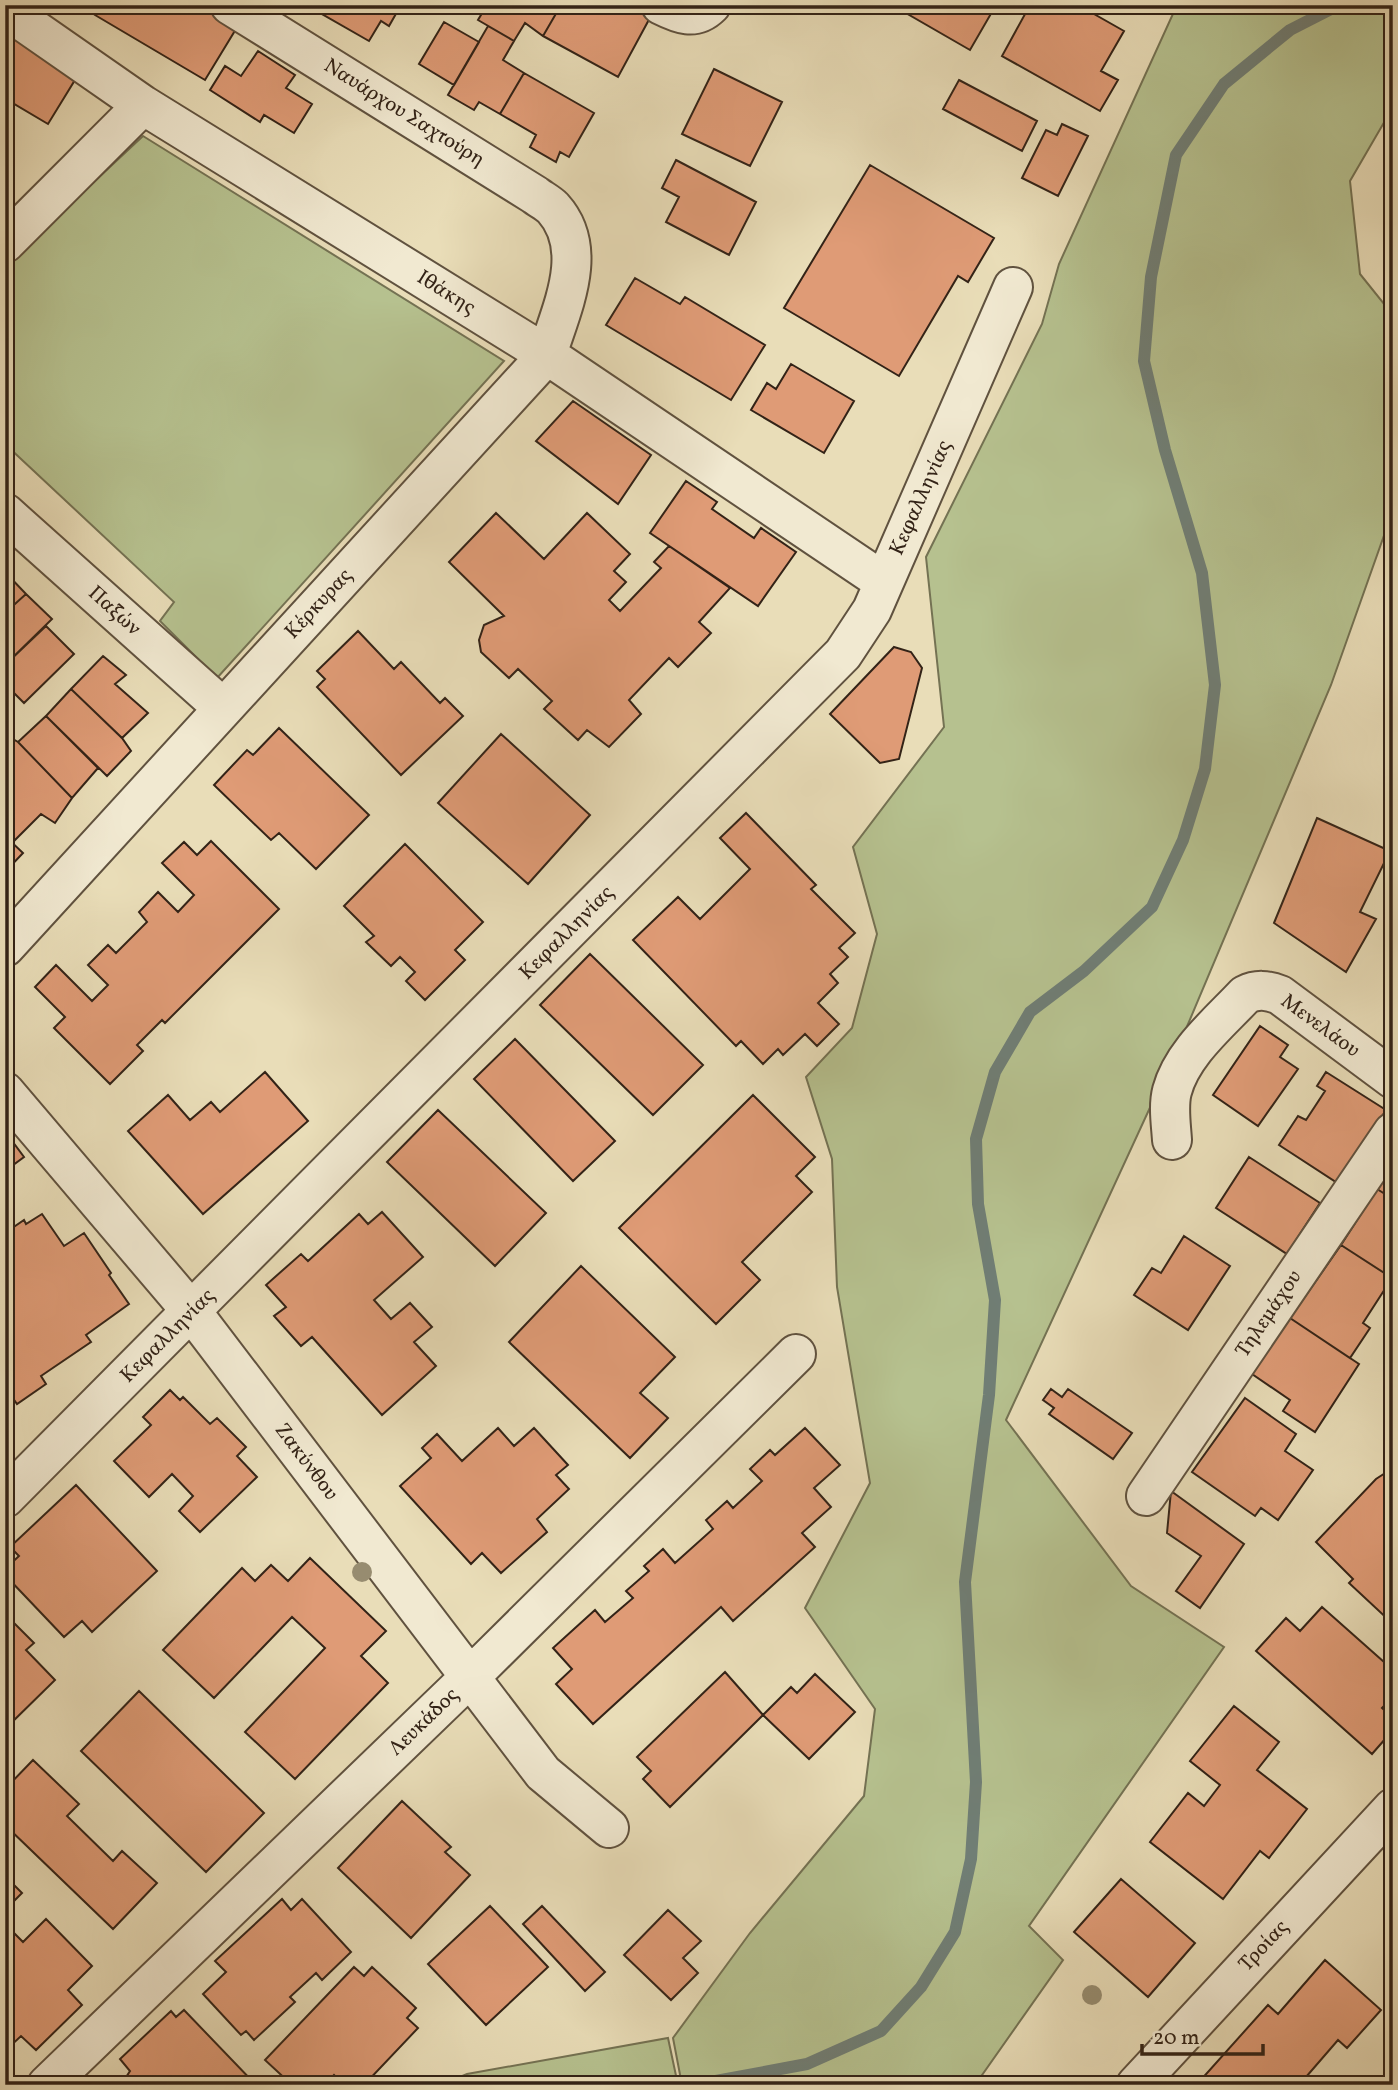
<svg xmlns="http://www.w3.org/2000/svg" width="1398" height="2090" viewBox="0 0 1398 2090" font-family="Vollkorn,serif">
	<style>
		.green { fill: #b6c18f; stroke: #747253; stroke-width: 2 }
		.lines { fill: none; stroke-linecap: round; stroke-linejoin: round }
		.stream { stroke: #707e75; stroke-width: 12 }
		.building { fill: #df9b76; stroke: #332317; stroke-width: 2 }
		.street-casing { stroke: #60523f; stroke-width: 42 }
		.street { stroke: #f1e9d1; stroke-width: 38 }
		.tree { fill: #978c70 }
		.labels { text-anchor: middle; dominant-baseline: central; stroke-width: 5; stroke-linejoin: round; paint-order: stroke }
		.street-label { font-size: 21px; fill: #332317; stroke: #f1e9d1 }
	</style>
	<rect width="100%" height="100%" fill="#e9ddb8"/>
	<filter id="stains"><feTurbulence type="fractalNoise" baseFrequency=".00286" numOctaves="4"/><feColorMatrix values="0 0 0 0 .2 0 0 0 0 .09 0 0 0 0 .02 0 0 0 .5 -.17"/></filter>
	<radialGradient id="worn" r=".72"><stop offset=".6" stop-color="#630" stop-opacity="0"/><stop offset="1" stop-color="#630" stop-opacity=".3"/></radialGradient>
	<path class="green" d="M1177 5H1393V107L1350 181 1360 274 1393 315V510L1331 685 1183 1036 1006 1420 1131 1586 1224 1647 1029 1926 1063 1960 975 2085H682L673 2038 750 1933 864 1796 875 1709 805 1608 870 1483 837 1287 832 1159 806 1077 852 1028 877 934 853 847 944 727 926 557 1042 324 1059 264Z
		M143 136 504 361 217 678 160 621 174 602 5 444V265Z
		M668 2038 678 2085H441L467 2074Z"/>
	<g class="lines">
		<path class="stream" d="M694 2085 807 2064 881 2031 921 1987 955 1932 971 1859 976 1782 965 1582 989 1395 995 1300 978 1204 976 1139 995 1072 1030 1012 1084 971 1152 907 1183 840 1205 769 1215 685 1202 573 1165 450 1144 361 1151 277 1176 155 1224 84 1290 30 1339 5"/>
	</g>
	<path class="building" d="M101 5H208L239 24 205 80 95 15Z
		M327 5H401L389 26 381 21 369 41 322 14Z
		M487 5H561L543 36 525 23 514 41 478 20Z
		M561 5H637L652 14 618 77 543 36Z
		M892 5H996L970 50Z
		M1030 5H1078L1124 31 1101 71 1118 80 1100 111 1002 56Z
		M444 22 479 42 454 85 419 64Z
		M488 26 514 41 503 60 524 73 500 114 479 102 474 110 448 95Z
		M14 37 78 75 48 124 9 101 5 108V51Z
		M258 51 295 75 286 88 312 104 294 133 264 115 260 122 210 90 225 66 241 76Z
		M714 69 782 102 750 166 682 134Z
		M524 73 594 113 569 157 560 152 556 162 530 147 536 135 500 114Z
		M959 80 1037 121 1022 151 943 109Z
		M1062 124 1088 136 1058 196 1022 178 1046 130 1057 135Z
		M676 160 756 202 729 255 666 222 679 197 662 188Z
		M870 165 994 238 968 282 958 276 899 376 784 308Z
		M635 278 680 304 685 297 765 345 731 400 606 325Z
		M791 364 854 401 824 453 751 410 767 383 776 389Z
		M573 401 651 455 618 504 536 441Z
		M686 481 717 502 712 509 754 538 761 528 796 552 758 606 650 533Z
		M496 513 544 559 587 513 630 554 614 571 626 582 609 600 620 611 661 568 654 562 669 546 730 588 699 622 711 633 678 667 669 658 629 700 641 714 609 747 587 730 578 740 544 709 552 701 518 669 509 678 481 652 479 640 484 625 504 616 449 562Z
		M5 572 26 594 5 613Z
		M26 594 52 619 5 665V613Z
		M46 626 74 654 24 703 5 684V665Z
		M358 631 394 669 401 662 440 703 445 698 463 716 401 775 317 687 325 679 317 671Z
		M894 647 911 652 922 668 899 759 880 763 830 714Z
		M103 656 126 675 115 684 148 713 122 738 71 689Z
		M71 689 122 738 131 751 107 776 46 716Z
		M46 716 98 768 72 798 18 742Z
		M279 728 369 815 316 869 279 833 271 840 214 785 247 750 253 755Z
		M501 734 590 815 528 884 438 803Z
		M6 735 18 742 72 798 55 823 41 814 12 843 5 836Z
		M746 813 816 885 811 889 855 933 839 948 848 957 830 974 838 983 818 1003 839 1024 817 1046 805 1034 783 1055 778 1049 763 1064 741 1041 736 1046 633 940 678 897 700 919 750 869 720 838Z
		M1317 818 1390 851 1360 912 1376 919 1346 972 1274 923Z
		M5 836 23 853 5 872Z
		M211 841 279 909 165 1023 162 1020 137 1045 143 1051 110 1084 54 1028 65 1017 35 987 56 965 92 1001 108 985 88 965 108 945 116 953 147 922 139 912 158 892 178 912 194 895 162 863 184 842 197 855Z
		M405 844 483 922 455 950 465 960 425 1000 406 981 415 972 400 957 391 966 366 942 374 936 344 906Z
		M590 954 703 1065 653 1115 540 1005Z
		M1260 1026 1288 1045 1280 1057 1298 1069 1258 1126 1213 1095Z
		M515 1039 615 1141 573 1181 474 1079Z
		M265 1072 308 1121 203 1214 128 1131 168 1095 190 1120 211 1102 220 1112Z
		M1326 1072 1386 1110 1339 1184 1279 1145 1298 1116 1306 1120 1325 1091 1317 1086Z
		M753 1095 815 1157 796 1176 812 1192 742 1262 760 1280 716 1324 619 1228Z
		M438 1110 546 1213 495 1266 387 1162Z
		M5 1122 12 1131 7 1134 24 1157 5 1171Z
		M1249 1157 1320 1203 1287 1254 1216 1208Z
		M1393 1165V1199L1377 1189Z
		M1377 1189 1393 1199 1392 1278 1341 1245Z
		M382 1212 423 1257 374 1300 391 1319 410 1303 432 1327 414 1342 436 1366 382 1415 312 1337 301 1346 274 1316 286 1307 266 1285 301 1254 308 1261 359 1214 368 1224Z
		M42 1214 64 1246 84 1233 111 1273 109 1275 129 1304 86 1335 91 1342 41 1376 46 1384 17 1404 5 1387V1321L13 1316 5 1306V1233L24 1220 26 1224Z
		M1184 1236 1230 1266 1188 1330 1134 1295 1152 1268 1161 1273Z
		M1341 1245 1392 1278 1363 1323 1370 1328 1350 1358 1290 1318Z
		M581 1266 675 1357 640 1393 668 1418 630 1458 509 1342Z
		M1290 1318 1359 1364 1315 1432 1283 1411 1290 1400 1252 1374Z
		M1051 1389 1062 1397 1068 1389 1132 1433 1113 1459 1049 1414 1054 1408 1043 1400Z
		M170 1390 180 1400 183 1397 210 1424 217 1418 246 1447 237 1456 257 1477 200 1532 179 1511 193 1496 172 1474 149 1497 114 1461 151 1425 143 1417Z
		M1245 1398 1296 1434 1285 1451 1313 1470 1278 1520 1261 1508 1255 1516 1192 1472Z
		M498 1428 514 1446 534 1428 568 1465 556 1475 569 1489 537 1519 547 1532 501 1573 482 1553 471 1564 400 1486 431 1458 422 1448 437 1434 462 1461Z
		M805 1428 840 1465 814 1488 831 1507 802 1533 815 1547 733 1621 721 1607 593 1724 556 1684 572 1669 553 1648 595 1610 605 1622 633 1598 626 1591 649 1571 644 1566 663 1549 675 1563 713 1529 706 1520 727 1501 733 1508 762 1481 750 1469 770 1450 775 1455Z
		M1393 1468V1624L1349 1583 1353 1579 1316 1542 1376 1479Z
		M76 1485 157 1571 92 1632 82 1621 64 1637 5 1575V1569L19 1556 10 1547Z
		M1171 1491 1244 1544 1200 1608 1176 1591 1201 1556 1167 1533Z
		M310 1558 386 1631 361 1656 388 1683 295 1779 245 1732 325 1648 292 1617 214 1698 163 1650 242 1568 255 1581 271 1565 288 1581Z
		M1322 1607 1393 1670V1697L1382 1708 1393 1718V1730L1372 1754 1256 1651 1286 1618 1300 1631Z
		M5 1614 34 1643 26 1650 55 1680 5 1729Z
		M725 1672 763 1715 670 1807 643 1779 651 1771 637 1757Z
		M815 1674 855 1712 809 1759 763 1715 791 1687 797 1693Z
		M139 1691 264 1813 206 1872 81 1751Z
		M1234 1706 1279 1742 1257 1770 1307 1809 1269 1858 1260 1851 1223 1899 1150 1842 1188 1793 1204 1806 1220 1785 1190 1761Z
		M33 1760 79 1804 67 1816 113 1861 122 1851 157 1883 113 1929 5 1825V1789Z
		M402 1801 451 1847 445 1852 470 1875 411 1938 338 1868Z
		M5 1876 22 1893 5 1910Z
		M1121 1879 1195 1943 1148 1997 1074 1932Z
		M282 1899 291 1910 302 1899 351 1952 322 1980 316 1973 290 1997 295 2002 254 2040 246 2031 241 2035 203 1994 226 1972 215 1961Z
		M490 1906 548 1967 486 2025 428 1964Z
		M542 1906 605 1972 585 1991 523 1924Z
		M668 1910 701 1941 683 1958 698 1973 671 2000 624 1955Z
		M46 1919 92 1966 68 1990 82 2005 36 2050 21 2036 5 2051V1924L23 1942Z
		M1325 1960 1381 2010 1347 2048 1338 2040 1306 2077 1315 2085H1202L1199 2082 1268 2005 1278 2014Z
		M354 1967 364 1976 372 1967 416 2008 407 2018 418 2028 364 2085H344L334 2075 325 2085H292L265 2060Z
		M184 2010 256 2085H121L130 2071 120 2059 171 2011 176 2017Z"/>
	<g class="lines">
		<defs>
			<path id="street" d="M661 5C679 14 695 21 711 5
				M5 9 143 105 547 355 884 582
				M5 243 143 105
				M5 513 223 708
				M5 947 547 355C561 309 591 250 553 208 548 203 540 199 535 195L230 5
				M5 1092 192 1312 543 1773 609 1828
				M1172 1140C1171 1124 1168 1106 1172 1091 1182 1053 1219 1023 1245 995 1257 989 1267 990 1280 995L1393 1079
				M1146 1496 1393 1132
				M5 1498 843 654 872 610 1013 287
				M47 2085 469 1678 796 1354
				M1136 2085 1393 1808"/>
		</defs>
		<use href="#street" class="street-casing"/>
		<use href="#street" class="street"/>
	</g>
	<g class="tree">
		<circle cx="362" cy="1572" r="10"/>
		<circle cx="1092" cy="1995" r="10"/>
	</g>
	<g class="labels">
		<g class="street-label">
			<text transform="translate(404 113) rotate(32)">Ναυάρχου Σαχτούρη</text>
			<text transform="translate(446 293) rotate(32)">Ιθάκης</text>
			<text transform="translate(921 498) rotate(-66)">Κεφαλληνίας</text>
			<text transform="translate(319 604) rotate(-47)">Κέρκυρας</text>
			<text transform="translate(114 611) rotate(42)">Παξών</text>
			<text transform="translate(567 933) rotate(-45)">Κεφαλληνίας</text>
			<text transform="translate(1320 1026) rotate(36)">Μενελάου</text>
			<text transform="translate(1269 1314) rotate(-56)">Τηλεμάχου</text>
			<text transform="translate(168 1336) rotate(-45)">Κεφαλληνίας</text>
			<text transform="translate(306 1462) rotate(53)">Ζακύνθου</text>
			<text transform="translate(424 1722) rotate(-44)">Λευκάδος</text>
			<text transform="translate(1264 1946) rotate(-47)">Τροίας</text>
		</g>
	</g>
	<rect width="1398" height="2090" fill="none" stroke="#e9ddb8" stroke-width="28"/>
	<rect x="7" y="7" width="1384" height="2076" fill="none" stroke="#332317" stroke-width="3.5"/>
	<rect x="14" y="14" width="1370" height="2062" fill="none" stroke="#332317" stroke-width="2"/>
	<path d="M1142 2044v10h121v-10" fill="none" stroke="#332317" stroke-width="3.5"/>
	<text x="1153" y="2044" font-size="21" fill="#332317" stroke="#f1e9d1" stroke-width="5" paint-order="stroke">20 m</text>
	<rect width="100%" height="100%" filter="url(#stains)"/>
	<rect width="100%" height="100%" fill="url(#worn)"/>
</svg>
